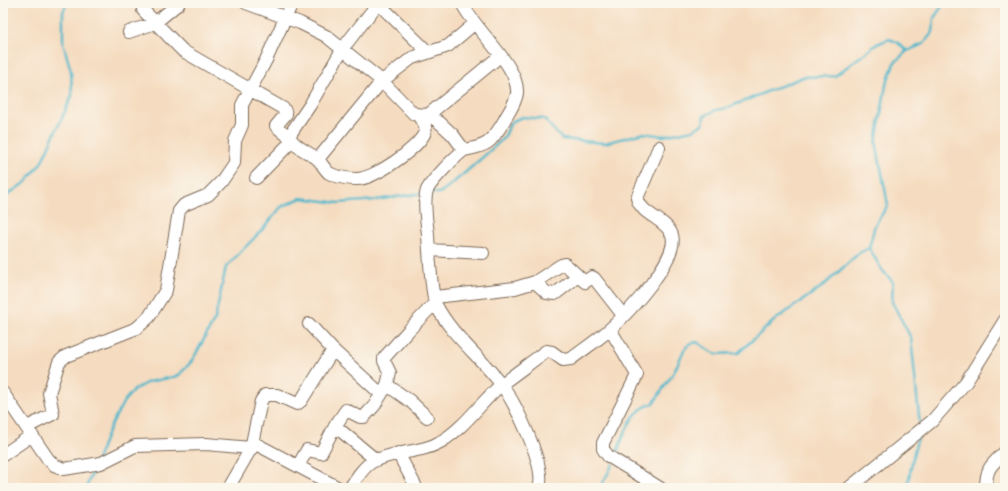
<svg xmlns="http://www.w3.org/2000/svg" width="1008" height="491" viewBox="0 0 1008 491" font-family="Itim,sans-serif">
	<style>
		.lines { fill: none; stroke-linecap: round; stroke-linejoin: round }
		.stream { stroke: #4eb7cc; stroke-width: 2.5 }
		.minor-casing { stroke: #7c6857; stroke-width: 14 }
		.minor { stroke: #fff; stroke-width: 12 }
	</style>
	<rect width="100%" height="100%" fill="#fbf7ec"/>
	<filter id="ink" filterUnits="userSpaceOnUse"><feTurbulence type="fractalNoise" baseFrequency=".025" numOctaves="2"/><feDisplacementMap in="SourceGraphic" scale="8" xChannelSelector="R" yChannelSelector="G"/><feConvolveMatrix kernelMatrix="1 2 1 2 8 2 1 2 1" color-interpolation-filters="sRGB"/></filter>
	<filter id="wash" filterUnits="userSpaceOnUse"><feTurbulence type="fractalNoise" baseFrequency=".012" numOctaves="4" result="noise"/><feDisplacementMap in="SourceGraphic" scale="16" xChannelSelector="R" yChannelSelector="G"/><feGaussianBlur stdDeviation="0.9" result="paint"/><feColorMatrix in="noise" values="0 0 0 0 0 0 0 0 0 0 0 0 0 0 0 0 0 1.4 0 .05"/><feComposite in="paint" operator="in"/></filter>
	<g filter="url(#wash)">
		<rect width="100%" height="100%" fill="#f5dcc0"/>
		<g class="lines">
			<path class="stream" d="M430 193C433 193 437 193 439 193 445 191 501 142 505 136 507 132 509 126 511 122L522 117 544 119 562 139 605 143 644 133 663 136 693 130 703 124 704 116 716 110 727 108 803 77 835 76 877 44 889 39 897 42 907 51
				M3 198 26 182 41 163 72 96 71 71 63 43V12L67 3
				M920 426 911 338 892 302 893 282 882 270 869 248 875 225 888 205 876 142 886 85 894 63 907 51 923 44 933 32 934 18 942 6 948 3
				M615 457C623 439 630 408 653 404L674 372 684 350 689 344 697 342 710 351 717 354 738 353 775 320 823 286 859 253 869 248
				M97 460 110 427 124 401 135 389 148 382 178 376 192 361 215 319 226 267 263 229 281 207 301 198 339 203 376 200 423 193
				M86 488 94 468
				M600 488 613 464
				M907 488C911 471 912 455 918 438"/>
		</g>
	</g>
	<g filter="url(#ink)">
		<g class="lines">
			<defs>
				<path id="minor" d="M246 3 300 23 326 36 382 81 414 114 428 115 439 122 453 135 464 150C455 157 432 180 427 190 423 203 427 222 428 235 429 248 431 295 436 305 452 336 481 357 501 384 515 402 547 467 539 488
					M462 3C474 30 519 65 517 93 516 103 508 113 504 121 491 143 488 146 464 150
					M143 10 183 51 284 109 286 114 276 126 290 138
					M129 32 155 23 179 3
					M428 115 500 56
					M418 116C422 120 427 125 425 132 419 148 373 180 356 179 349 179 336 177 329 173 324 169 321 161 315 157 307 152 292 145 289 136L310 105 343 48 376 6 382 7 428 52
					M318 159 382 81 412 58 448 46 474 24
					M256 178 292 141
					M429 250 483 253
					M535 282 561 265 565 264 578 276
					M435 297 515 288 535 282 547 293 555 294 578 276 585 282 592 277 594 278 623 315
					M309 324 333 350 381 394
					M610 329 637 375 603 443V449L608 456 660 488
					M3 393 48 459 54 465 64 469 101 463 135 446 206 444 251 448 261 401 265 395H277L297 404 301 401 333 350
					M427 417 410 401 387 385 390 373 384 361V358L408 331 435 303
					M335 426 376 460
					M27 427 53 414 49 393 59 362 66 356 137 328 149 317 166 290 179 211 184 205 208 195 221 182 234 163 235 141 242 125V105L266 60 292 3
					M398 453 415 485
					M3 455 32 435
					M298 466 307 450 321 453 335 426 346 410 360 417H364L374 406 387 385
					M228 488 250 450 256 444 339 488
					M350 488C356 479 363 467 372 462 394 450 421 454 442 441 465 427 481 402 502 384 516 373 532 362 546 351L552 352 563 360 571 359C584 349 598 340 610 329 627 314 680 258 672 235 666 219 641 215 637 198L659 147
					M849 488 932 421 966 382 1005 320
					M986 488C986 468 991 465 1005 452"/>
			</defs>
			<use href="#minor" class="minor-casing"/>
			<use href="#minor" class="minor"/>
		</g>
	</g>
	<rect width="1008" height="491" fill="none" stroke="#fbf7ec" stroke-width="16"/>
</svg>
